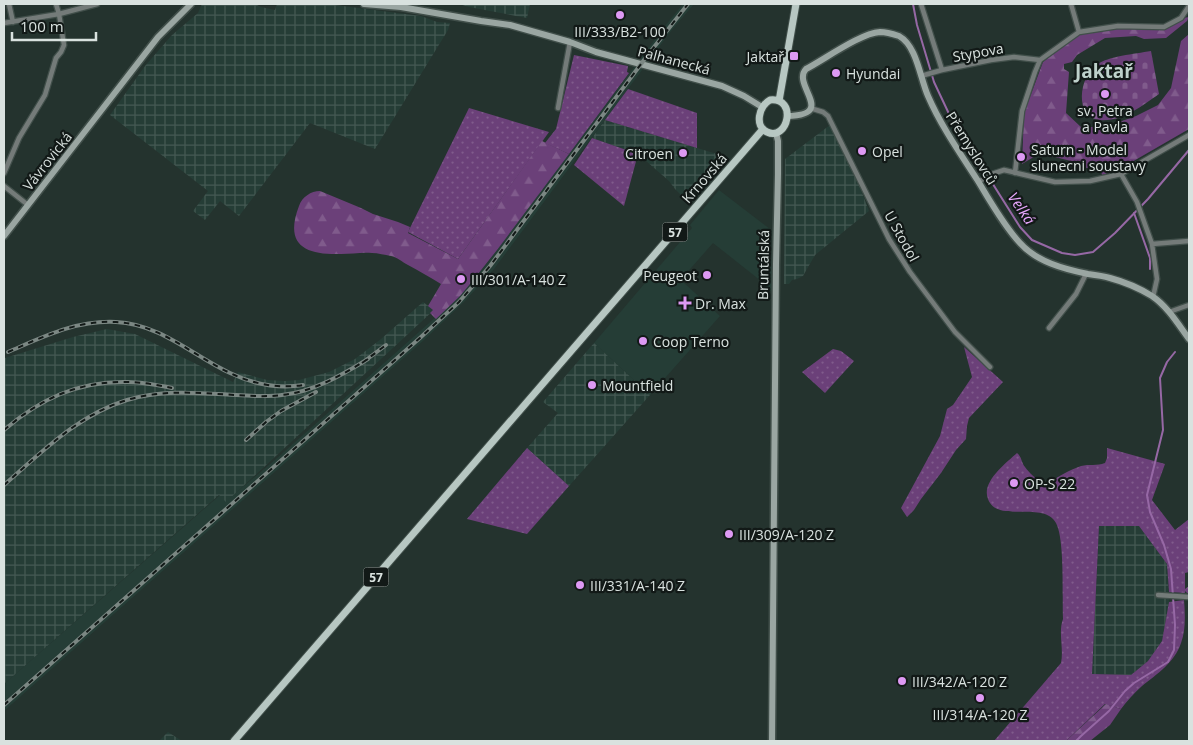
<svg xmlns="http://www.w3.org/2000/svg" width="1193" height="745" viewBox="0 0 1193 745" font-family="'Open Sans',sans-serif">
	<style>
		.built { fill: #253d36 }
		.industrial { fill: url(#industrial-grid) }
		.grass { fill: url(#grass-dots) }
		.forest { fill: url(#forest-firs) }
		.cemetery { fill: url(#cemetery-stones) }
		.lines { fill: none; stroke-linecap: round; stroke-linejoin: round }
		.stream { stroke: #9668a5; stroke-width: 2 }
		.street-casing { stroke: #414f4a; stroke-width: 7 }
		.secondary-casing { stroke: #414f4a; stroke-width: 9 }
		.primary-casing { stroke: #414f4a; stroke-width: 9 }
		.street { stroke: #747b79; stroke-width: 4.5 }
		.secondary { stroke: #9aa6a2; stroke-width: 6 }
		.primary { stroke: #b7c7c2; stroke-width: 7 }
		.rail-casing { stroke: #7b8783; stroke-width: 4 }
		.rail { stroke: #121917; stroke-width: 2; stroke-dasharray: 5.5; stroke-linecap: butt }
		.poi-dot { fill: #dd99f3; stroke: #121917; stroke-width: 2 }
		.labels { text-anchor: middle; dominant-baseline: central; stroke-width: 4.5; stroke-linejoin: round; paint-order: stroke }
		.shield { fill: #121917; stroke: #9da6a3; stroke-width: 1 }
		.shield-label { font-size: 12px; font-weight: bold; fill: #d9e2df }
		.poi-label { font-size: 14px; fill: #d9e2df; stroke: #121917; text-anchor: start }
		.street-label { font-size: 14px; fill: #d9e2df; stroke: #121917 }
		.water-label { font-size: 15px; font-style: italic; fill: #e6a6fb; stroke: #121917 }
		.district-label { font-size: 19px; font-weight: bold; fill: #bed1cb; stroke: #121917 }
	</style>
	<defs>
		<pattern id="industrial-grid" width="8" height="8" patternUnits="userSpaceOnUse" patternTransform="scale(1.25)"><rect width="8" height="8" fill="#253d36"/><path d="M0 4h8M4 0v8" fill="none" stroke="#445953"/></pattern>
		<pattern id="grass-dots" width="8" height="8" patternUnits="userSpaceOnUse" patternTransform="scale(1.25)"><rect width="8" height="8" fill="#6b4079"/><path d="M2 2h.1M6 6h.1" fill="none" stroke="#805b8c" stroke-width="1.8" stroke-linecap="round"/></pattern>
		<pattern id="forest-firs" width="22" height="20" patternUnits="userSpaceOnUse" patternTransform="scale(1.25)"><rect width="22" height="20" fill="#6b4079"/><path d="M5 1l3.5 6h-7zM16 11l3.5 6h-7z" fill="#805b8c"/></pattern>
		<pattern id="cemetery-stones" width="16" height="16" patternUnits="userSpaceOnUse" patternTransform="scale(1.25)"><rect width="16" height="16" fill="#6b4079"/><path d="M2 7V4a2 2 0 0 1 4 0v3zM10 15v-3a2 2 0 0 1 4 0v3z" fill="#805b8c"/></pattern>
	</defs>
	<rect width="100%" height="100%" fill="#24332e"/>
	<path class="built" d="M683 4H694L671 31 494 269 465 301 424 340 4 711V684L220 495 226 501 276 459 446 308 487 263 665 26Z
		M719 190 770 229 773 293 756 277 713 243 684 276 682 281 720 316 650 395 594 343 692 228 690 225Z"/>
	<path class="industrial" d="M202 4H255L261 7 275 10 277 4H327L421 16 437 22 450 23 448 30 375 149 310 123 239 216 220 201 205 220 193 211 208 191 110 115 145 66 172 35 198 13Z
		M459 4H458H530L527 18 469 7Z
		M605 120 730 158 724 161 691 197H683L675 189 669 181 638 154 592 138Z
		M830 125 844 151 853 169 869 211 815 255 803 276 797 279 792 280 789 284H784L785 159Z
		M423 302 434 310 226 502 219 495 4 684V355L5 358 73 337 107 329 135 334 233 382 238 372 267 380 285 381 299 380 329 372 355 359 381 339Z
		M594 343 650 395 569 486 527 448 558 413 543 402Z
		M1099 526H1139L1167 564 1169 602 1162 641 1148 661 1131 675 1092 674Z
		M168 732 182 741H159Z"/>
	<path class="grass" d="M574 55 628 66 627 72 629 73 569 154 545 143 556 129Z
		M628 89 697 113V148L605 120Z
		M469 108 549 132 458 259 408 232Z
		M592 138 638 154 624 206 574 165Z
		M964 347 1003 382 969 418 967 426 966 439 956 450 941 473 921 499 914 510 907 517 901 508 940 436 947 409 953 405 972 377Z
		M833 349 841 351 854 361 825 393 802 372Z
		M527 448 569 486 527 534 467 519Z
		M1107 448 1165 464 1152 500 1175 530 1189 519V572L1185 573V589L1189 586V594L1187 593 1185 591V593L1169 592 1167 564 1139 526H1099L1092 674 1131 675 1148 661 1162 641 1169 602 1184 600C1185 613 1186 630 1181 643 1175 662 1157 674 1142 686 1134 693 1127 701 1121 709L1105 704 1066 741H994L1061 663C1064 649 1058 632 1063 619 1062 597 1065 540 1056 523 1043 500 997 524 988 499 981 482 1006 463 1017 453 1022 457 1021 462 1025 467 1029 473 1036 478 1041 483H1048C1058 477 1069 470 1081 466 1089 464 1097 466 1105 463L1107 458Z"/>
	<path class="forest" d="M1189 17 1187 21 1166 38 1144 39 1136 36 1105 38 1077 55 1072 62 1064 64V69L1069 72 1066 113 1081 127H1093L1111 125 1136 116 1158 105 1171 88 1181 41 1189 34V129L1118 170 1102 175 1100 165 1082 169 1079 163 1055 157 1037 155 1022 164 1024 113 1043 62 1079 34 1117 27 1162 30 1183 18Z
		M542 141 569 154 497 250 470 284 460 296 436 319 430 313 433 310 428 306 441 284C430 277 419 271 408 265 402 262 397 257 391 256 385 255 378 253 372 253 362 252 351 254 341 254 305 255 284 245 299 206 302 197 311 191 320 191L361 208 373 214 398 222 410 227 408 233 458 259Z
		M1106 704 1121 709 1110 725 1090 741H1066Z"/>
	<path class="cemetery" d="M1151 51 1159 94C1142 106 1122 122 1100 120 1074 118 1079 77 1096 65 1109 56 1134 54 1151 51Z"/>
	<g class="lines">
		<path class="stream" d="M913 4 917 25 934 82 950 116 1020 227 1032 240 1062 253 1075 255 1093 252 1115 233 1148 199 1189 150
			M1134 213 1150 258V269
			M1076 741 1081 736 1109 711 1125 691 1134 683 1168 662 1174 650 1175 625 1171 569 1164 545 1150 512 1147 495 1163 430 1160 378 1167 362 1175 352"/>
		<defs>
			<path id="street" d="M9 4 13 22
				M921 4 942 70
				M1071 4 1079 32
				M4 23 59 14 97 4
				M921 76 942 70 991 60 1014 57 1040 60
				M558 108 570 42
				M810 108 823 112 828 116 889 239 910 272 955 332 990 367
				M4 173 19 138 45 95 56 58 61 52 64 45 59 14 56 4
				M1015 173 1022 111 1035 72 1040 60 1079 32 1118 26 1164 27 1181 18 1189 6
				M1121 174 1137 202 1152 244 1157 279 1153 297
				M978 182 992 174 1004 170 1055 182 1090 181 1121 174 1189 135
				M4 186 28 205
				M1152 244 1189 241
				M1169 312 1189 305
				M1049 328 1076 294 1086 274
				M1158 595 1189 597"/>
			<path id="secondary" d="M364 4 401 7 481 21 510 25 570 42 596 52 722 86 744 96 762 107
				M787 116C838 115 791 85 806 69 825 59 861 33 880 32 887 32 893 34 899 36 917 46 920 78 928 96 941 126 960 153 978 181 990 201 1004 226 1020 243 1037 262 1064 269 1088 274 1096 275 1103 276 1110 278 1125 282 1139 288 1152 296 1168 307 1178 324 1189 339
				M4 236 158 37 191 4
				M772 741 776 264 778 174V141L776 133"/>
			<path id="primary" d="M770 100C798 97 788 142 767 132 754 126 759 106 770 100Z
				M779 101 796 4
				M234 741 763 129"/>
		</defs>
		<use href="#street" class="street-casing"/>
		<use href="#secondary" class="secondary-casing"/>
		<use href="#primary" class="primary-casing"/>
		<use href="#street" class="street"/>
		<use href="#secondary" class="secondary"/>
		<use href="#primary" class="primary"/>
		<defs>
			<path id="rail" d="M8 352C43 337 76 320 116 322 160 324 192 355 230 373 253 384 278 389 303 385
				M362 363 386 345
				M4 430C40 399 78 381 127 382 142 382 157 385 172 388
				M246 440 266 422 281 411 316 392
				M4 485C42 452 78 415 127 400 163 389 200 393 236 395 251 396 267 397 282 395 313 392 342 375 368 359
				M4 705 421 337 459 302 490 266 647 56 688 4"/>
		</defs>
		<use href="#rail" class="rail-casing"/>
		<use href="#rail" class="rail"/>
	</g>
	<g class="poi-dot">
		<circle cx="620" cy="15" r="5"/>
		<rect x="789" y="51" width="10" height="10" rx="2.5"/>
		<circle cx="836" cy="73" r="5"/>
		<circle cx="1105" cy="94" r="5"/>
		<circle cx="862" cy="151" r="5"/>
		<circle cx="683" cy="153" r="5"/>
		<circle cx="1021" cy="157" r="5"/>
		<circle cx="707" cy="275" r="5"/>
		<circle cx="461" cy="279" r="5"/>
		<path d="M682.5 295.5h5v5h5v5h-5v5h-5v-5h-5v-5h5z"/>
		<circle cx="643" cy="341" r="5"/>
		<circle cx="592" cy="385" r="5"/>
		<circle cx="1014" cy="483" r="5"/>
		<circle cx="729" cy="534" r="5"/>
		<circle cx="580" cy="585" r="5"/>
		<circle cx="902" cy="681" r="5"/>
		<circle cx="980" cy="698" r="5"/>
	</g>
	<g class="labels">
		<g class="shield">
			<rect x="662.5" y="222.5" width="25" height="19" rx="4"/>
			<rect x="363.5" y="567.5" width="25" height="19" rx="4"/>
		</g>
		<g class="shield-label">
			<text x="675" y="232">57</text>
			<text x="376" y="577">57</text>
		</g>
		<g class="poi-label">
			<text x="620" y="31" text-anchor="middle">III/333/B2-100</text>
			<text x="784" y="56" text-anchor="end">Jaktař</text>
			<text x="846" y="73">Hyundai</text>
			<text x="1105" y="110" text-anchor="middle">sv. Petra<tspan x="1105" dy="16">a Pavla</tspan></text>
			<text x="1031" y="149">Saturn - Model<tspan x="1031" dy="16">slunecni soustavy</tspan></text>
			<text x="872" y="151">Opel</text>
			<text x="673" y="153" text-anchor="end">Citroen</text>
			<text x="697" y="275" text-anchor="end">Peugeot</text>
			<text x="471" y="279">III/301/A-140 Z</text>
			<text x="695" y="303">Dr. Max</text>
			<text x="653" y="341">Coop Terno</text>
			<text x="602" y="385">Mountfield</text>
			<text x="1024" y="483">OP-S 22</text>
			<text x="739" y="534">III/309/A-120 Z</text>
			<text x="590" y="585">III/331/A-140 Z</text>
			<text x="912" y="681">III/342/A-120 Z</text>
			<text x="980" y="714" text-anchor="middle">III/314/A-120 Z</text>
		</g>
		<g class="street-label">
			<text transform="translate(978 52) rotate(-10)">Stypova</text>
			<text transform="translate(674 60) rotate(15)">Palhanecká</text>
			<text transform="translate(972 148) rotate(58)">Přemyslovců</text>
			<text transform="translate(47 161) rotate(-52)">Vávrovická</text>
			<text transform="translate(704 178) rotate(-49)">Krnovská</text>
			<text transform="translate(902 236) rotate(61)">U Stodol</text>
			<text transform="translate(763 265) rotate(-89)">Bruntálská</text>
		</g>
		<g class="water-label">
			<text transform="translate(1022 208) rotate(55)">Velká</text>
		</g>
		<g class="district-label">
			<text x="1104" y="71">Jaktař</text>
		</g>
	</g>
	<rect width="1193" height="745" fill="none" stroke="#d9e2df" stroke-width="10"/>
	<path d="M12 32v8h84v-8" fill="none" stroke="#d9e2df" stroke-width="2.5"/>
	<text x="20" y="32" font-size="15" fill="#d9e2df" stroke="#121917" stroke-width="4" paint-order="stroke">100 m</text>
</svg>
